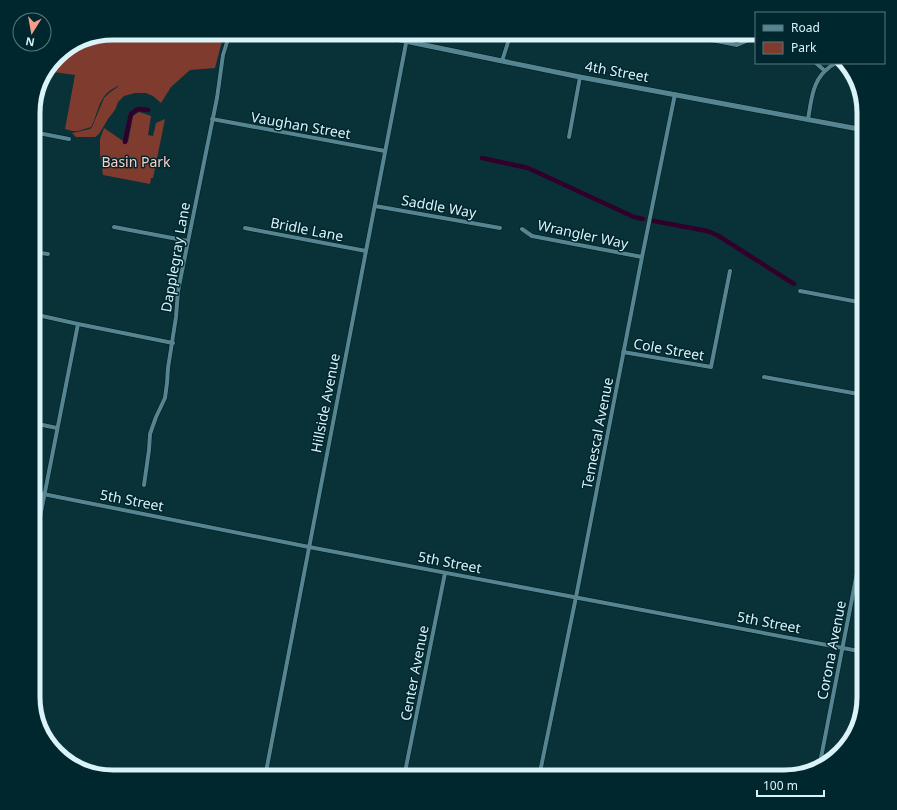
<svg xmlns="http://www.w3.org/2000/svg" width="897" height="810" viewBox="0 0 897 810" font-family="'Noto Sans',sans-serif">
	<style>
		.green { fill: #7f3c2e }
		.lines { fill: none; stroke-linecap: round; stroke-linejoin: round }
		.canal { stroke: #30002a; stroke-width: 4.5 }
		.minor-casing { stroke: #00171c; stroke-width: 5 }
		.tertiary-casing { stroke: #00171c; stroke-width: 6 }
		.minor { stroke: #548590; stroke-width: 4 }
		.tertiary { stroke: #548590; stroke-width: 5 }
		.labels { text-anchor: middle; dominant-baseline: central; stroke-width: 3; stroke-linejoin: round; paint-order: stroke }
		.street-label { font-size: 14px; fill: #daf3f9; stroke: #00262e }
		.park-label { font-size: 14px; fill: #fccfc4; stroke: #00262e }
		.rim { fill: none; stroke: #daf3f9; stroke-width: 5 }
	</style>
	<rect width="100%" height="100%" fill="#093138"/>
	<path class="green" d="M113 33H226L223 37 215 68 190 70 171 87 161 103 153 96 146 93H135L124 96 118 102 115 110 108 119 99 134 95 137H76L72 133 90 129 92 127 104 98 109 93 119 86H118C114 88 110 90 107 93 98 102 97 116 91 127L78 131H72L65 129 75 75 46 71 60 53 83 39Z
		M139 112 151 116 148 135 153 136 156 123 165 119 153 178H151L150 184 103 175 100 153V139L104 128 126 143 128 142 133 116Z"/>
	<g class="lines">
		<path class="canal" d="M125 142 130 118 131 114 136 110 139 109 148 110
			M482 158 528 168 634 217 643 219
			M654 221 707 231 717 235 794 284"/>
		<defs>
			<path id="minor" d="M675 33 737 45 756 37
				M502 61 511 33
				M816 63 825 71
				M212 119 385 151
				M808 119C811 103 812 83 825 71 828 68 832 65 836 63
				M33 132 69 139
				M569 137 580 77
				M375 206 500 228
				M114 227 188 241
				M245 228 366 251
				M522 229 532 236 642 257
				M33 252 48 254
				M800 291 864 303
				M33 314 78 324 173 343
				M623 352 711 367 730 271
				M764 377 864 395
				M33 423 57 428
				M144 485 149 450 150 434 156 417 165 398 167 383 168 368 176 317 178 291 217 98 223 55 228 39 233 33
				M33 492 309 547 864 652
				M33 553 78 324
				M819 768 864 537
				M265 777 366 251 408 33
				M404 777 445 573
				M539 777 576 597 642 257 675 94"/>
			<path id="tertiary" d="M366 33 580 77 864 130"/>
		</defs>
		<use href="#minor" class="minor-casing"/>
		<use href="#tertiary" class="tertiary-casing"/>
		<use href="#minor" class="minor"/>
		<use href="#tertiary" class="tertiary"/>
	</g>
	<g class="labels">
		<g class="street-label">
			<text transform="translate(617 71) rotate(10)">4th Street</text>
			<text transform="translate(301 125) rotate(10)">Vaughan Street</text>
			<text transform="translate(439 206) rotate(10)">Saddle Way</text>
			<text transform="translate(307 229) rotate(11)">Bridle Lane</text>
			<text transform="translate(583 234) rotate(12)">Wrangler Way</text>
			<text transform="translate(175 257) rotate(-80)">Dapplegray Lane</text>
			<text transform="translate(669 349) rotate(10)">Cole Street</text>
			<text transform="translate(325 403) rotate(-79)">Hillside Avenue</text>
			<text transform="translate(597 433) rotate(-79)">Temescal Avenue</text>
			<text transform="translate(132 500) rotate(11)">5th Street</text>
			<text transform="translate(450 562) rotate(11)">5th Street</text>
			<text transform="translate(769 622) rotate(11)">5th Street</text>
			<text transform="translate(831 650) rotate(-79)">Corona Avenue</text>
			<text transform="translate(414 673) rotate(-79)">Center Avenue</text>
		</g>
		<g class="park-label">
			<text x="136" y="161">Basin Park</text>
		</g>
	</g>
	<path d="M0 0H897V810H0ZM113 40H784A73 73 0 0 1 857 113V697A73 73 0 0 1 784 770H113A73 73 0 0 1 40 697V113A73 73 0 0 1 113 40Z" fill="#00262e" fill-rule="evenodd"/>
	<path class="rim" d="M113 40H784A73 73 0 0 1 857 113V697A73 73 0 0 1 784 770H113A73 73 0 0 1 40 697V113A73 73 0 0 1 113 40Z"/>
	<rect x="755" y="12" width="130" height="52" fill="#00262e" stroke="#57787f"/>
	<rect x="763" y="25" width="20" height="6" fill="#548590" stroke="#57787f"/>
	<text x="791" y="32" font-size="12" fill="#daf3f9">Road</text>
	<rect x="763" y="42" width="20" height="12" fill="#7f3c2e" stroke="#57787f"/>
	<text x="791" y="52" font-size="12" fill="#daf3f9">Park</text>
	<g transform="translate(32 32) rotate(191)"><circle r="19" fill="#00262e" stroke="#57787f"/>
	<path d="M0-3L7 15L0 10L-7 15Z" fill="#f49e89"/>
	<text y="-6" font-size="11" font-weight="bold" text-anchor="middle" fill="#daf3f9">N</text>
	</g>
	<path d="M757 790v6h67v-6" fill="none" stroke="#daf3f9" stroke-width="2"/>
	<text x="763" y="790" font-size="12" fill="#daf3f9" stroke="#00262e" stroke-width="3" paint-order="stroke">100 m</text>
</svg>
